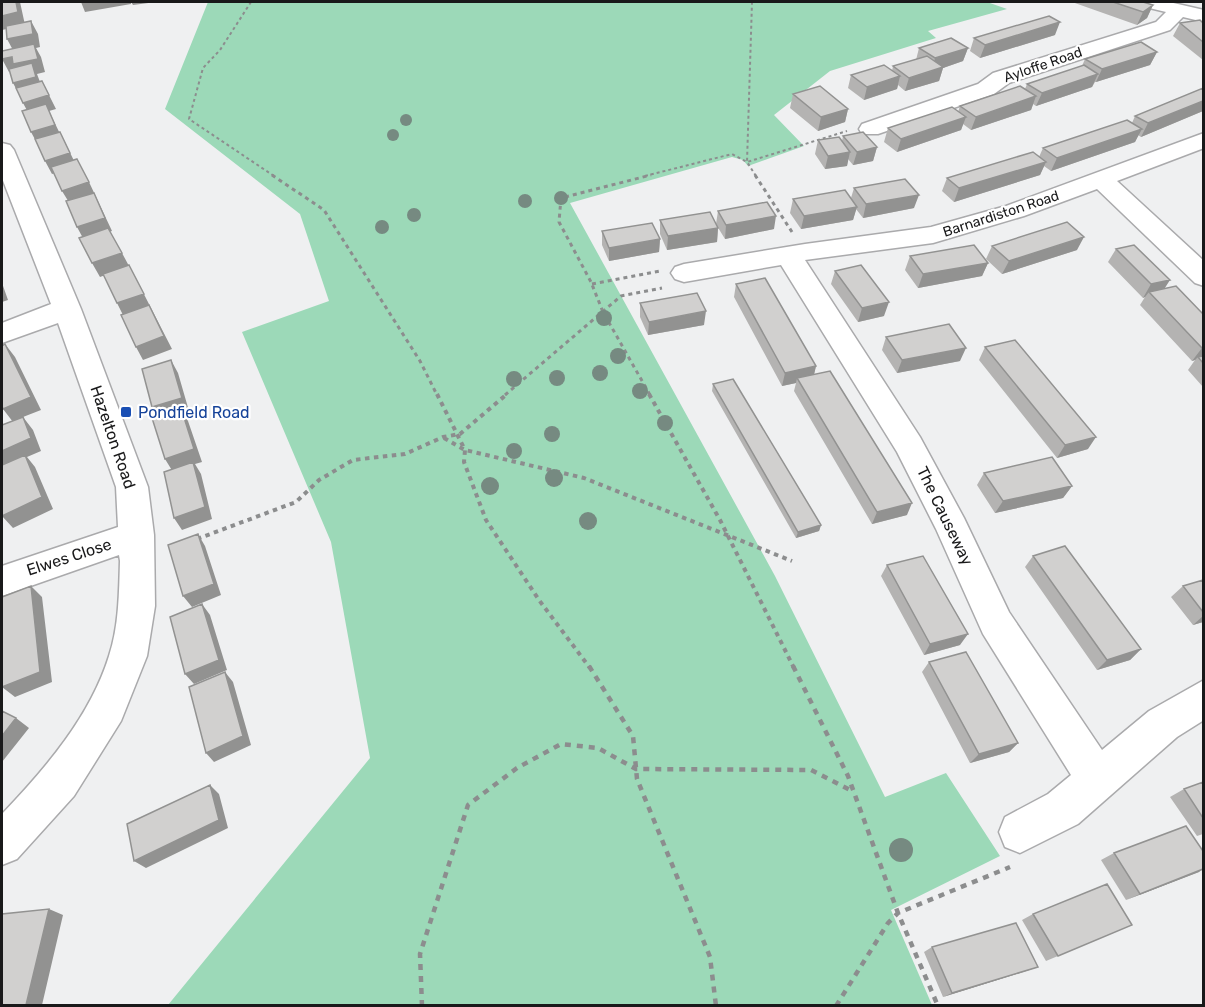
<svg xmlns="http://www.w3.org/2000/svg" width="1205" height="1007" viewBox="0 0 1205 1007" font-family="Rubik,sans-serif">
	<style>
		.green { fill: #9cd9b8 }
		.lines { fill: none; stroke-linecap: round; stroke-linejoin: round }
		.street-casing { stroke: #aaaaac; stroke-width: 3 }
		.path-far3 { stroke: #8c8d8e; stroke-width: 2; stroke-dasharray: 3 3; stroke-linecap: butt }
		.path-far2 { stroke: #8c8d8e; stroke-width: 3; stroke-dasharray: 4 4; stroke-linecap: butt }
		.path-far1 { stroke: #8c8d8e; stroke-width: 4; stroke-dasharray: 4.5 4.5; stroke-linecap: butt }
		.path { stroke: #8c8d8e; stroke-width: 4.5; stroke-dasharray: 6 6; stroke-linecap: butt }
		.street { fill: #fff; fill-rule: evenodd }
		.tree { fill: #768a81 }
		.wall { fill: #b4b3b2 }
		.shaded-wall { fill: #929291 }
		.building { fill: #d1d0cf; stroke: #929291; stroke-width: 1.5 }
		.transit-dot { fill: #1a4fb4; stroke: #fff; stroke-width: 2 }
		.labels { text-anchor: middle; dominant-baseline: central; stroke-width: 4.5; stroke-linejoin: round; paint-order: stroke }
		.far-street-label { font-size: 14px; fill: #19191a; stroke: #fff }
		.transit-label { font-size: 16px; fill: #164399; stroke: #fff; text-anchor: start }
		.street-label { font-size: 16px; fill: #19191a; stroke: #fff }
	</style>
	<rect width="100%" height="100%" fill="#eff0f1"/>
	<path class="green" d="M208 2H987L1007 9 928 31 936 38 830 71 774 115 804 146 748 166 743 160 732 157 570 203 775 576 885 797 946 773 1000 856 891 910 932 1005H168L370 758 331 542 242 332 329 301 300 214 165 109Z"/>
	<g class="lines">
		<defs>
			<path id="street" d="M1138 2H1169L1204 10V22L1183 17 1170 30 1009 83 994 94 878 134H862L859 129 862 124 978 84 993 73 1156 22 1166 12 1141 6Z
				M1204 133V148L1117 181 1204 261V286L1195 283 1097 189 1024 216 933 243 805 260 920 437 964 518 1009 612 1102 750 1149 711 1204 680V720L1177 737 1078 824 1020 853 1005 847 999 832 1005 817 1048 794 1071 775 983 634 936 529 897 452 781 265 684 282 675 279 671 273 675 267 684 264 805 244 931 227 1006 206Z
				M2 143 10 145 14 150 81 309 148 487 154 535 155 606 147 656 121 721 74 796 17 859 2 865V814C45 769 90 717 109 656 119 626 119 593 120 561L119 555 2 596V566L118 527 116 487 58 323 2 343V323L51 304 2 178Z"/>
		</defs>
		<use href="#street" class="street-casing"/>
		<path class="path-far3" d="M251 2 220 50 203 68 189 119 274 176
			M645 176 732 154 747 162 752 2
			M756 176 747 162 847 131"/>
		<path class="path-far2" d="M272 175 324 210 420 361 437 395
			M755 175 792 232
			M592 284 660 271
			M505 395 621 296 662 288
			M650 395 603 312 591 282 559 222 561 198 651 175"/>
		<path class="path-far1" d="M437 394 465 450 464 462 486 520 539 600 590 668
			M649 394 720 520 794 668
			M444 438 465 450 584 478 792 561
			M197 539 296 502 319 480 353 460 405 454 443 437 460 434 507 394"/>
		<path class="path" d="M589 666 633 736 637 779 710 957 716 1006
			M793 666 848 776 898 913 938 1006
			M422 1006 420 954 468 805 517 768 561 744 598 748 636 769 811 770 854 792
			M836 1006 888 923 898 913 1010 867"/>
		<use href="#street" class="street"/>
	</g>
	<g class="tree">
		<circle cx="406" cy="120" r="6"/>
		<circle cx="393" cy="135" r="6"/>
		<circle cx="561" cy="198" r="7"/>
		<circle cx="525" cy="201" r="7"/>
		<circle cx="414" cy="215" r="7"/>
		<circle cx="382" cy="227" r="7"/>
		<circle cx="604" cy="318" r="8"/>
		<circle cx="618" cy="356" r="8"/>
		<circle cx="600" cy="373" r="8"/>
		<circle cx="557" cy="378" r="8"/>
		<circle cx="514" cy="379" r="8"/>
		<circle cx="640" cy="391" r="8"/>
		<circle cx="665" cy="423" r="8"/>
		<circle cx="552" cy="434" r="8"/>
		<circle cx="514" cy="451" r="8"/>
		<circle cx="554" cy="478" r="9"/>
		<circle cx="490" cy="486" r="9"/>
		<circle cx="588" cy="521" r="9"/>
		<circle cx="901" cy="850" r="12"/>
	</g>
	<path class="wall" d="M1072 2H1143L1153 5 1147 18 1137 25Z
		M1180 23H1203V60L1173 36Z
		M1055 35 980 58 970 51 974 38Z
		M919 48H968L963 61 943 68 939 81 905 91 898 85 897 89 864 100 848 88 851 75 892 71 893 66 916 60Z
		M1157 52 1150 65 1096 82H1095L1092 87 1036 106 1033 104 1031 110 971 130 963 124 961 130 897 152 884 142 888 128 958 112 960 106 1025 89 1027 84 1082 66 1085 59Z
		M1203 88V111L1141 137 1138 135 1135 142 1051 171 1044 166 1040 175 954 202 942 191 947 178 1039 157 1043 148 1132 123 1135 116Z
		M793 94 848 109 845 122 818 131 790 108Z
		M843 136 877 147 873 161 853 165 848 159 847 166 825 169 815 154 818 140 842 141Z
		M854 188 914 208 863 218 856 209 853 220 801 229 790 213 793 199 851 198Z
		M718 211 774 229 725 239 717 226 718 228 717 242 667 250 660 234V220L716 224Z
		M602 231 660 239 659 252 609 261 602 245Z
		M992 246 1077 250 1002 274 986 259Z
		M1116 249 1164 288 1203 314V387L1188 370 1195 360 1192 361 1140 305 1145 297 1143 298 1108 262Z
		M910 256 988 263 982 276 918 288 905 270Z
		M835 271 884 316 858 322 831 284Z
		M736 284 816 366 814 374 907 515 872 524 794 391 796 383 782 386 734 297Z
		M640 303 704 325 648 335 640 317Z
		M886 337 960 361 897 373 882 350Z
		M985 347 1088 449 1057 458 979 360Z
		M713 384 821 525 819 531 796 538 712 391Z
		M984 473 1072 486 1063 498 995 513 977 485Z
		M1033 556 1141 649 1130 660 1097 670 1025 567Z
		M887 565 960 645 924 655 881 576Z
		M1203 580V622L1193 625 1171 597 1183 586Z
		M929 662 1018 743 1009 752 970 763 922 672Z
		M1203 782V834L1197 836 1170 797 1184 789Z
		M1114 853 1199 872 1126 900 1101 860Z
		M1033 914 1132 925 1046 961 1022 920Z
		M932 947 1038 967 1026 971 943 997 924 952Z"/>
	<path class="shaded-wall" d="M2 2H20L25 25 2 30Z
		M81 2H131V4L85 12Z
		M131 2H156L133 5Z
		M1153 5 1147 18 1137 25 1143 12Z
		M31 21 38 34 40 47 36 48 41 57 45 72 37 74 43 90 20 96 13 83 16 70 9 72 2 59 14 52 7 39Z
		M1060 22 1055 35 980 58 985 45Z
		M968 48 963 61 943 68 939 81 905 91 909 78 932 71 935 58Z
		M1157 52 1150 65 1096 82 1102 69Z
		M1098 74 1092 87 1036 106 1042 93Z
		M900 76 897 89 864 100 867 87Z
		M49 95 56 109 49 111 62 138 38 145 31 132 30 116 23 103Z
		M1036 96 1031 110 971 130 976 117Z
		M1203 101V111L1141 137 1148 123Z
		M848 109 845 122 818 131 821 117Z
		M966 117 961 130 897 152 901 139Z
		M1142 129 1135 142 1051 171 1057 158Z
		M60 132 77 167 52 174 45 161Z
		M877 147 873 161 853 165 857 152Z
		M850 152 847 166 825 169 828 156Z
		M1046 162 1040 175 954 202 959 188Z
		M89 182 112 231 84 240 77 227 70 204 62 191Z
		M919 195 914 208 863 218 866 204Z
		M857 207 853 220 801 229 804 216Z
		M776 216 774 229 725 239 726 225Z
		M718 228 717 242 667 250 668 236Z
		M1084 237 1077 250 1002 274 1009 261Z
		M660 239 659 252 609 261V248Z
		M122 253 129 266 100 277 92 263Z
		M988 263 982 276 918 288 923 274Z
		M129 265 172 349 143 360 136 347 124 317 117 303Z
		M1170 280 1161 294 1149 292 1145 297 1143 298 1151 284Z
		M2 283 8 300 2 302Z
		M889 302 884 316 858 322 862 308Z
		M706 311 704 325 648 335 649 322Z
		M5 344 15 357 41 410 23 417 33 430 41 451 27 457 35 467 53 509 13 528 2 516V451L13 422 3 409Z
		M966 348 960 361 897 373 902 360Z
		M1202 348H1203V359L1198 357 1195 360 1192 361Z
		M171 360 178 373 189 411 183 413 188 421 202 462 195 464 201 474 212 519 182 530 174 518 173 472 165 459 160 420 152 407Z
		M816 366 813 379 797 378 796 383 782 386 785 373Z
		M1096 437 1088 449 1057 458 1065 445Z
		M1072 486 1063 498 995 513 1003 501Z
		M912 503 907 515 872 524 877 512Z
		M821 525 819 531 796 538 798 532Z
		M198 534 205 546 221 595 192 607 183 596Z
		M31 586 42 597 52 682 15 697 2 687Z
		M202 604 210 615 227 670 194 684 185 674Z
		M1203 616V622L1193 625Z
		M968 634 960 645 924 655 930 644Z
		M1141 649 1130 660 1097 670 1107 660Z
		M225 672 233 682 251 745 214 762 206 753Z
		M16 718 29 728 2 762V736Z
		M1018 743 1009 752 970 763 979 754Z
		M210 785 219 794 228 828 146 868 134 861Z
		M1203 869 1199 872 1126 900 1140 894Z
		M49 909 63 915 42 1005H26Z
		M1038 967 1026 971 943 997 952 993Z"/>
	<path class="building" d="M2 2H16L18 12 2 16Z
		M1113 2H1143L1153 5 1143 12Z
		M1049 16 1060 22 985 45 974 38Z
		M1200 20 1203 23V42L1180 23Z
		M31 21 33 34 7 39 6 26Z
		M951 38 968 48 935 58 919 48Z
		M1141 42 1157 52 1102 69 1085 59Z
		M34 44 38 59 13 64 12 57 2 59V51Z
		M927 56 943 67 909 78 893 66Z
		M32 63 36 77 13 83 9 69Z
		M884 65 900 76 867 87 851 75Z
		M1084 65 1098 74 1042 93 1027 84Z
		M42 81 49 95 23 103 16 88Z
		M820 86 848 109 821 117 793 94Z
		M1020 86 1036 96 976 117 960 106Z
		M1203 88V101L1148 123 1135 116Z
		M46 104 55 125 31 132 22 111Z
		M952 107 966 117 901 139 888 128Z
		M1127 120 1142 129 1057 158 1043 148Z
		M60 132 70 153 45 161 35 139Z
		M863 132 877 147 857 152 843 136Z
		M839 137 850 152 828 156 818 140Z
		M1033 152 1046 162 959 188 947 178Z
		M77 159 89 182 62 191 51 167Z
		M905 179 919 195 866 204 854 188Z
		M845 190 857 207 804 216 793 199Z
		M94 193 105 218 77 227 66 201Z
		M767 202 776 216 726 225 718 211Z
		M710 212 718 228 668 236 660 220Z
		M1067 222 1084 237 1009 261 992 246Z
		M652 223 660 239 609 248 602 231Z
		M108 228 122 253 92 263 79 238Z
		M974 245 988 263 923 274 910 256Z
		M1134 245 1170 280 1151 284 1116 249Z
		M129 265 144 294 117 303 103 274Z
		M861 265 889 302 862 308 835 271Z
		M765 278 816 366 785 373 736 284Z
		M1176 286 1203 314V348H1202L1149 292Z
		M697 293 706 311 649 322 640 303Z
		M149 305 164 336 136 347 121 315Z
		M949 324 966 348 902 360 886 337Z
		M1015 340 1096 437 1065 445 985 347Z
		M5 344 31 397 3 409 2 406V346Z
		M1203 356V363L1198 357Z
		M171 360 182 398 152 407 142 369Z
		M830 371 912 503 877 512 797 378Z
		M733 379 821 525 798 532 713 384Z
		M181 408 194 449 165 459 152 418Z
		M23 417 31 438 2 451V425Z
		M25 455 42 497 2 516V465Z
		M1052 457 1072 486 1003 501 984 473Z
		M193 462 205 507 174 518 164 472Z
		M198 534 214 584 183 596 168 545Z
		M1065 546 1141 649 1107 660 1033 556Z
		M923 556 968 634 930 644 887 565Z
		M1203 580V612L1183 586Z
		M31 586 40 672 2 687V597Z
		M202 604 219 660 185 674 170 617Z
		M966 652 1018 743 979 754 929 662Z
		M225 672 243 736 206 753 189 687Z
		M2 711 16 718 2 736Z
		M1203 782V818L1184 789Z
		M210 785 219 820 134 861 127 824Z
		M1186 826 1203 851V869L1140 894 1114 853Z
		M1107 884 1132 925 1058 956 1033 914Z
		M49 909 26 1005H2V914Z
		M1016 923 1038 967 952 993 932 947Z"/>
	<rect class="transit-dot" x="120" y="406" width="12" height="12" rx="3"/>
	<g class="labels">
		<g class="far-street-label">
			<text transform="translate(1043 65) rotate(-19)">Ayloffe Road</text>
			<text transform="translate(1001 214) rotate(-18)">Barnardiston Road</text>
		</g>
		<g class="transit-label">
			<text x="138" y="412">Pondfield Road</text>
		</g>
		<g class="street-label">
			<text transform="translate(113 437) rotate(71)">Hazelton Road</text>
			<text transform="translate(945 516) rotate(64)">The Causeway</text>
			<text transform="translate(69 557) rotate(-18)">Elwes Close</text>
		</g>
	</g>
	<rect width="1205" height="1007" fill="none" stroke="#19191a" stroke-width="6"/>
</svg>
